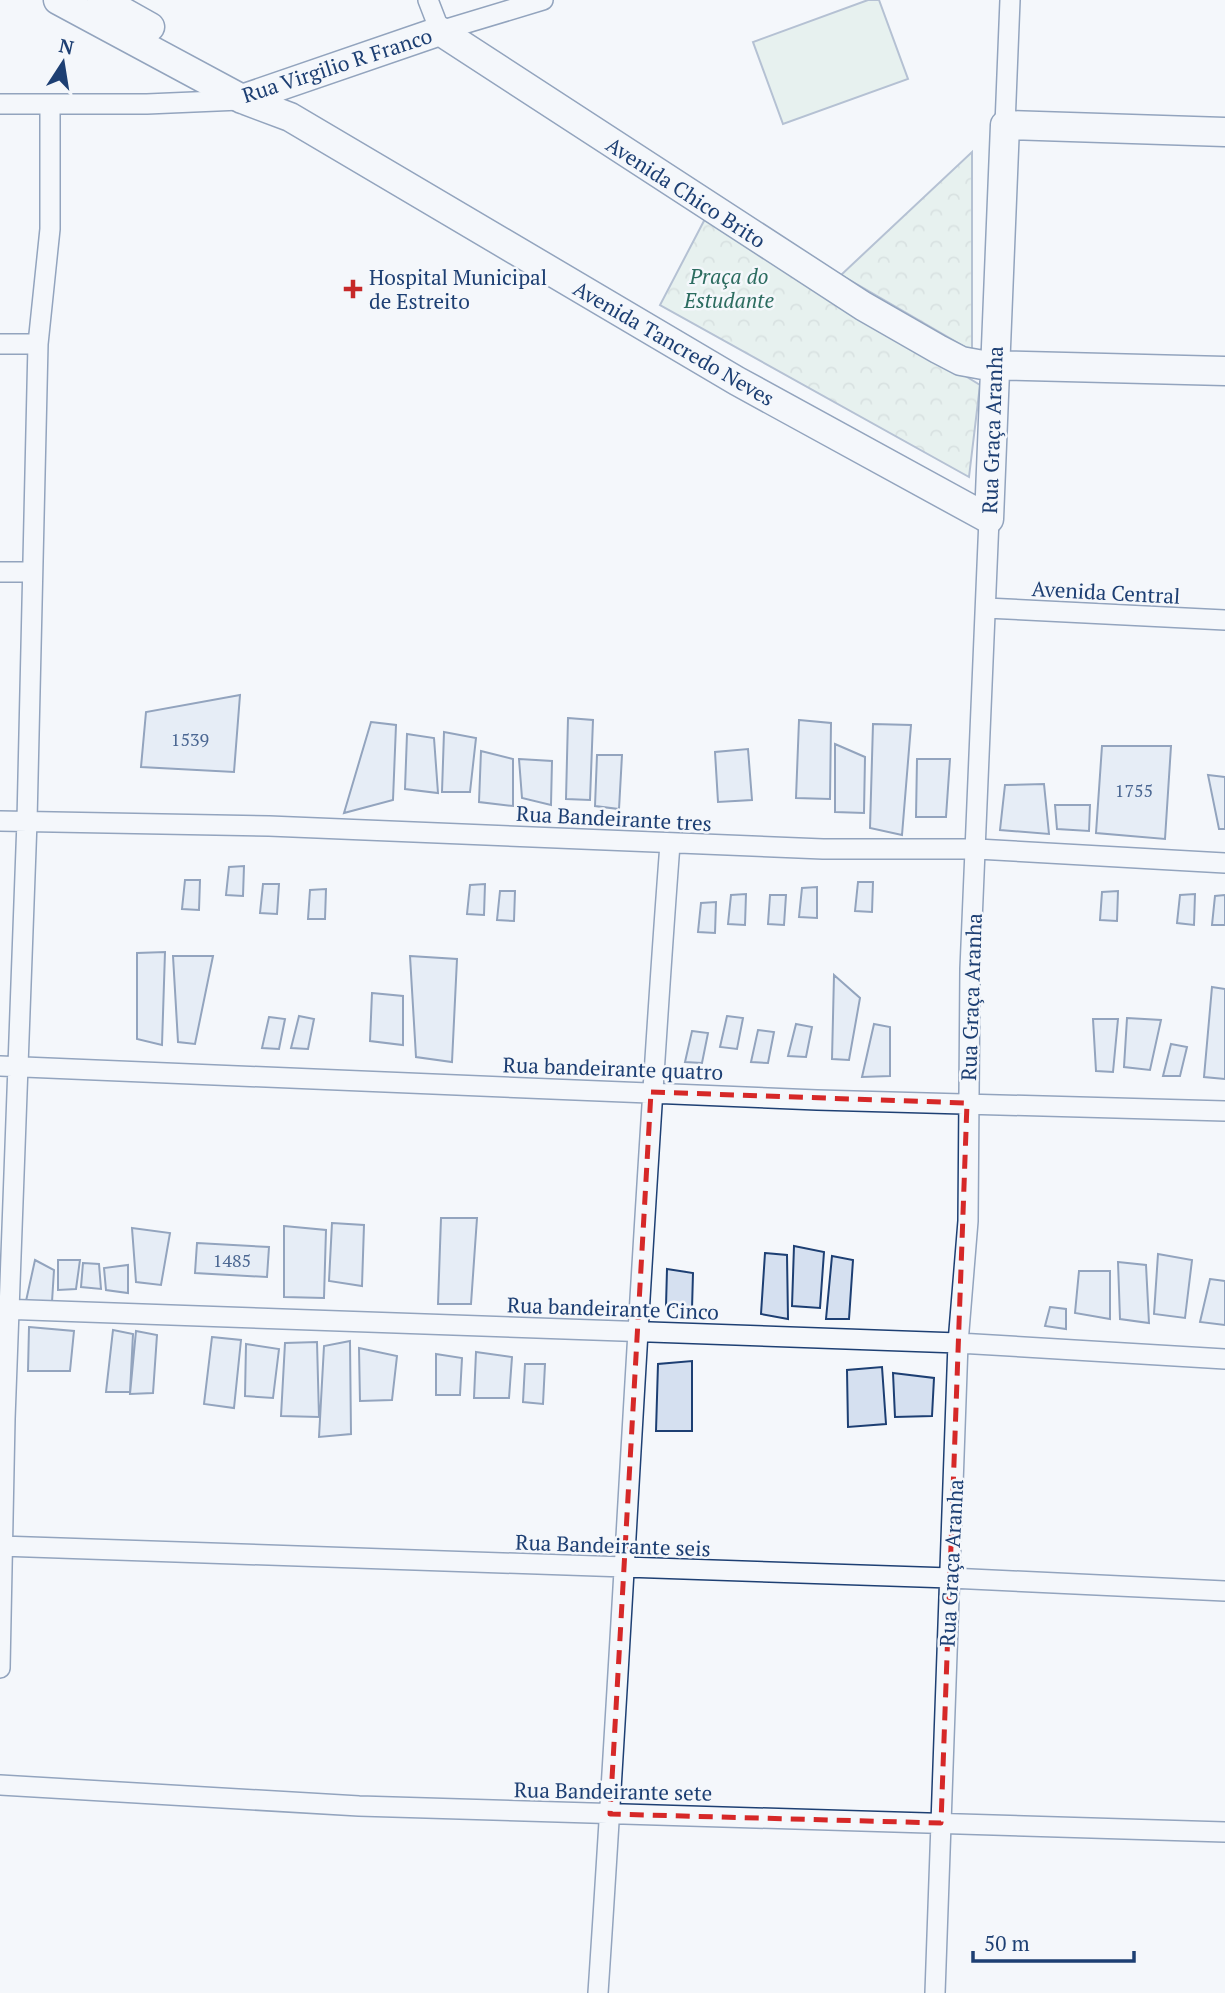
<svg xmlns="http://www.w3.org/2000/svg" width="1225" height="1993" viewBox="0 0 1225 1993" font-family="'PT Serif',serif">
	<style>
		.forest { fill: url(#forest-crowns); stroke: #687fa3; stroke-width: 2 }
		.pitch { fill: #d7e8df; stroke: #687fa3; stroke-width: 2 }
		.building { fill: #d5e0f0; stroke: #1d3f73; stroke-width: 2 }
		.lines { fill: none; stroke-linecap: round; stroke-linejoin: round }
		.minor-casing { stroke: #1d3f73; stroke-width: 22 }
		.secondary-casing { stroke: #1d3f73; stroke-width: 31 }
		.minor { stroke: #f4f7fb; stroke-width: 19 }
		.secondary { stroke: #f4f7fb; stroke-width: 28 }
		.marked { fill: none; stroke: #d62828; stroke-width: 5; stroke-dasharray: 14 9; stroke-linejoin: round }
		.poi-dot { fill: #c62828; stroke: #f4f7fb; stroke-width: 2.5 }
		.labels { text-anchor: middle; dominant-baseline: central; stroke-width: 5; stroke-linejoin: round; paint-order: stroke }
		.number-label { font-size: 18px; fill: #4b6792 }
		.street-label { font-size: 21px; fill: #1d3f73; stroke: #f4f7fb }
		.park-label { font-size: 21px; font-style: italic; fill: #2c6c60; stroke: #f4f7fb }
		.poi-label { font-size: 21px; fill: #1d3f73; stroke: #f4f7fb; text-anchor: start }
	</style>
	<defs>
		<pattern id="forest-crowns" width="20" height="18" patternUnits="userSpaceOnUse" patternTransform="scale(1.75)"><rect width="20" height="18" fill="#d7e8df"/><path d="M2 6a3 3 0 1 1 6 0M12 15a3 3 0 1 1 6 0" fill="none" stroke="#b8c8c3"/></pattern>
	</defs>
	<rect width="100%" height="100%" fill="#f4f7fb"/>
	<path class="forest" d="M972 152V351L841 275Z
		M706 217 980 385 969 477 660 305Z"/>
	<path class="pitch" d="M868 0H879L908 79 783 124 753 42Z"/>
	<path class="building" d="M240 695 234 772 141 767 146 712Z
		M568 718 593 720 590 800 566 799Z
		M799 720 831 723 830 799 796 798Z
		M371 722 396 725 393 800 344 813Z
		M873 724 911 725 902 835 870 828Z
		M444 732 476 738 470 792H442Z
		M407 734 434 738 438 793 405 789Z
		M835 744 865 757 864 813 835 812Z
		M1102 746H1171L1165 839 1096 833Z
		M748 749 752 800 718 802 715 752Z
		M481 751 513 759V806L479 802Z
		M597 755H622L619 809 595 806Z
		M519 759 552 761 551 805 522 798Z
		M917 759H950L946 817H916Z
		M1208 775 1225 777V829H1219Z
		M1044 784 1049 834 1000 830 1005 785Z
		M1055 805H1090L1089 831 1057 829Z
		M244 866 243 896 226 895 229 867Z
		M185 880H200L199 910 182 909Z
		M858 882H873L872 912 855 911Z
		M263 884H279L277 914 260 913Z
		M485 884 484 915 467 914 470 885Z
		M817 887V918L799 917 802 888Z
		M326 889 325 919H308L310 890Z
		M500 891H515L514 921 497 920Z
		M1118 891 1117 921 1100 920 1102 892Z
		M746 894 745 925 728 924 731 895Z
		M1195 894 1194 925 1177 923 1180 895Z
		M770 895H786L784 925 768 924Z
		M1225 895V925H1212L1215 896Z
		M716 902 715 933 698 932 701 903Z
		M165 952 162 1045 137 1039V953Z
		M173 956H213L195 1044 178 1042Z
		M410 956 457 959 452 1062 416 1057Z
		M834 975 860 998 849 1060 832 1059Z
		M1212 987 1225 989V1079L1204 1077Z
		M372 993 403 996V1045L370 1041Z
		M299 1016 314 1019 308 1049 291 1048Z
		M727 1016 743 1018 737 1049 720 1047Z
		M269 1017 285 1019 279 1049 262 1048Z
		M1127 1018 1161 1020 1150 1070 1124 1067Z
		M1093 1019H1118L1113 1072 1096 1071Z
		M796 1024 812 1027 806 1057 788 1056Z
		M874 1024 890 1027V1076L862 1077Z
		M758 1030 774 1032 768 1063 751 1062Z
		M692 1031 708 1033 702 1063 685 1062Z
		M1171 1044 1187 1047 1180 1076H1163Z
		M441 1218H477L471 1304H438Z
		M332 1223 364 1225 362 1286 329 1281Z
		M284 1226 326 1230 324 1298 284 1297Z
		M132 1228 170 1233 161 1285 136 1282Z
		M197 1243 269 1247 267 1277 195 1273Z
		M794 1246 824 1252 820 1308 792 1306Z
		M765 1253 787 1255 788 1319 761 1314Z
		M1158 1254 1192 1260 1185 1318 1154 1314Z
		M832 1256 853 1260 849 1319H826Z
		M35 1260 54 1270 52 1302 26 1301Z
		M58 1260H80L76 1289 58 1290Z
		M1118 1262 1146 1265 1149 1323 1120 1319Z
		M83 1263 99 1264 101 1289 81 1287Z
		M128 1265V1293L106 1290 104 1268Z
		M667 1269 693 1273 692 1309 666 1306Z
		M1079 1271H1110V1319L1075 1313Z
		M1210 1279 1225 1281V1325L1200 1322Z
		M1050 1307 1066 1309V1329L1045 1326Z
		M29 1327 74 1331 70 1371H28Z
		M113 1330 133 1334 130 1392H106Z
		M136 1331 157 1335 153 1393 130 1394Z
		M212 1337 241 1340 234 1408 204 1404Z
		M350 1341 351 1434 319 1437 324 1346Z
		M317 1342 319 1417 281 1416 285 1343Z
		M246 1344 279 1349 273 1398 245 1396Z
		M359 1348 397 1356 392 1400 360 1401Z
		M476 1352 512 1357 509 1398H474Z
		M436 1354 462 1358 460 1395H436Z
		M692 1361V1431H656L658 1364Z
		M525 1364H545L543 1404 523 1402Z
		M882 1367 886 1424 848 1427 847 1370Z
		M893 1373 934 1378 932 1416 895 1417Z"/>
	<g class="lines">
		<defs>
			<path id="minor" d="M428 0 440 31 543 0
				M0 104H147L240 100
				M1005 125 1010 0
				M0 344H38
				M0 572H32
				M986 608 1225 620
				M0 821 269 826 823 849H977L1225 863
				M0 1066 817 1100 1225 1111
				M0 1309 958 1343 1225 1359
				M0 1546 950 1578 1225 1591
				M0 1668 5 1419 27 821 38 344 50 229V106
				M0 1785 359 1806 1225 1832
				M598 1993C624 1610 641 1226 670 844
				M935 1993 958 1343 968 1221 970 969 989 519"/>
			<path id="secondary" d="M58 0 242 99 290 117 737 381 989 519 1005 125 1225 132
				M102 0 150 27
				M242 99 440 31 863 306 938 349 961 361 983 365 1225 371"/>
		</defs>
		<use href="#minor" class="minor-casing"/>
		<use href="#secondary" class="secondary-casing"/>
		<use href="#minor" class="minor"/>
		<use href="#secondary" class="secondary"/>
	</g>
	<path d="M0 0H1225V1993H0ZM651 1092 967 1103 941 1823 610 1814Z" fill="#f4f7fb" fill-opacity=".55" fill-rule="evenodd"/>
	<path class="marked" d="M651 1092 967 1103 941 1823 610 1814Z"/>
	<path class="poi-dot" d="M349.5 278.5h7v7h7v7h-7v7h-7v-7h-7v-7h7z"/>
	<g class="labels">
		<g class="number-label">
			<text x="190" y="739">1539</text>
			<text x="1134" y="790">1755</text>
			<text x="232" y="1260">1485</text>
		</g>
		<g class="street-label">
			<text transform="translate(337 65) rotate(-18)">Rua Virgilio R Franco</text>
			<text transform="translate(686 192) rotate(33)">Avenida Chico Brito</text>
			<text transform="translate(674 343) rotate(30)">Avenida Tancredo Neves</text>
			<text transform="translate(992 430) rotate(-88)">Rua Graça Aranha</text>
			<text transform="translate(1106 592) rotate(3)">Avenida Central</text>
			<text transform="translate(614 818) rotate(3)">Rua Bandeirante tres</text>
			<text transform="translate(971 997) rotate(-88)">Rua Graça Aranha</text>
			<text transform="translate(613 1068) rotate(2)">Rua bandeirante quatro</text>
			<text transform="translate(613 1308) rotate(2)">Rua bandeirante Cinco</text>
			<text transform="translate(613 1545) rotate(2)">Rua Bandeirante seis</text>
			<text transform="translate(951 1563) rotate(-87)">Rua Graça Aranha</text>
			<text transform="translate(613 1791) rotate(1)">Rua Bandeirante sete</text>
		</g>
		<g class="park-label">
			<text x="729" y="276">Praça do<tspan x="729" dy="24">Estudante</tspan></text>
		</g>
		<g class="poi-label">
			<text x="369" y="277">Hospital Municipal<tspan x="369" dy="24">de Estreito</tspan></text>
		</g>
	</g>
	<g transform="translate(63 63) rotate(12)" stroke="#f4f7fb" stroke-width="5" paint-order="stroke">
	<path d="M0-5L12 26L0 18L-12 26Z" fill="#1d3f73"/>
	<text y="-10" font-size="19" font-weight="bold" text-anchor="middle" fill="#1d3f73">N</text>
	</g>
	<path d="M973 1951v10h161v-10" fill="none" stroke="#1d3f73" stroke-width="3.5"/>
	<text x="984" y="1951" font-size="21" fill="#1d3f73" stroke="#f4f7fb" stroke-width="5" paint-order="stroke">50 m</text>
</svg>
